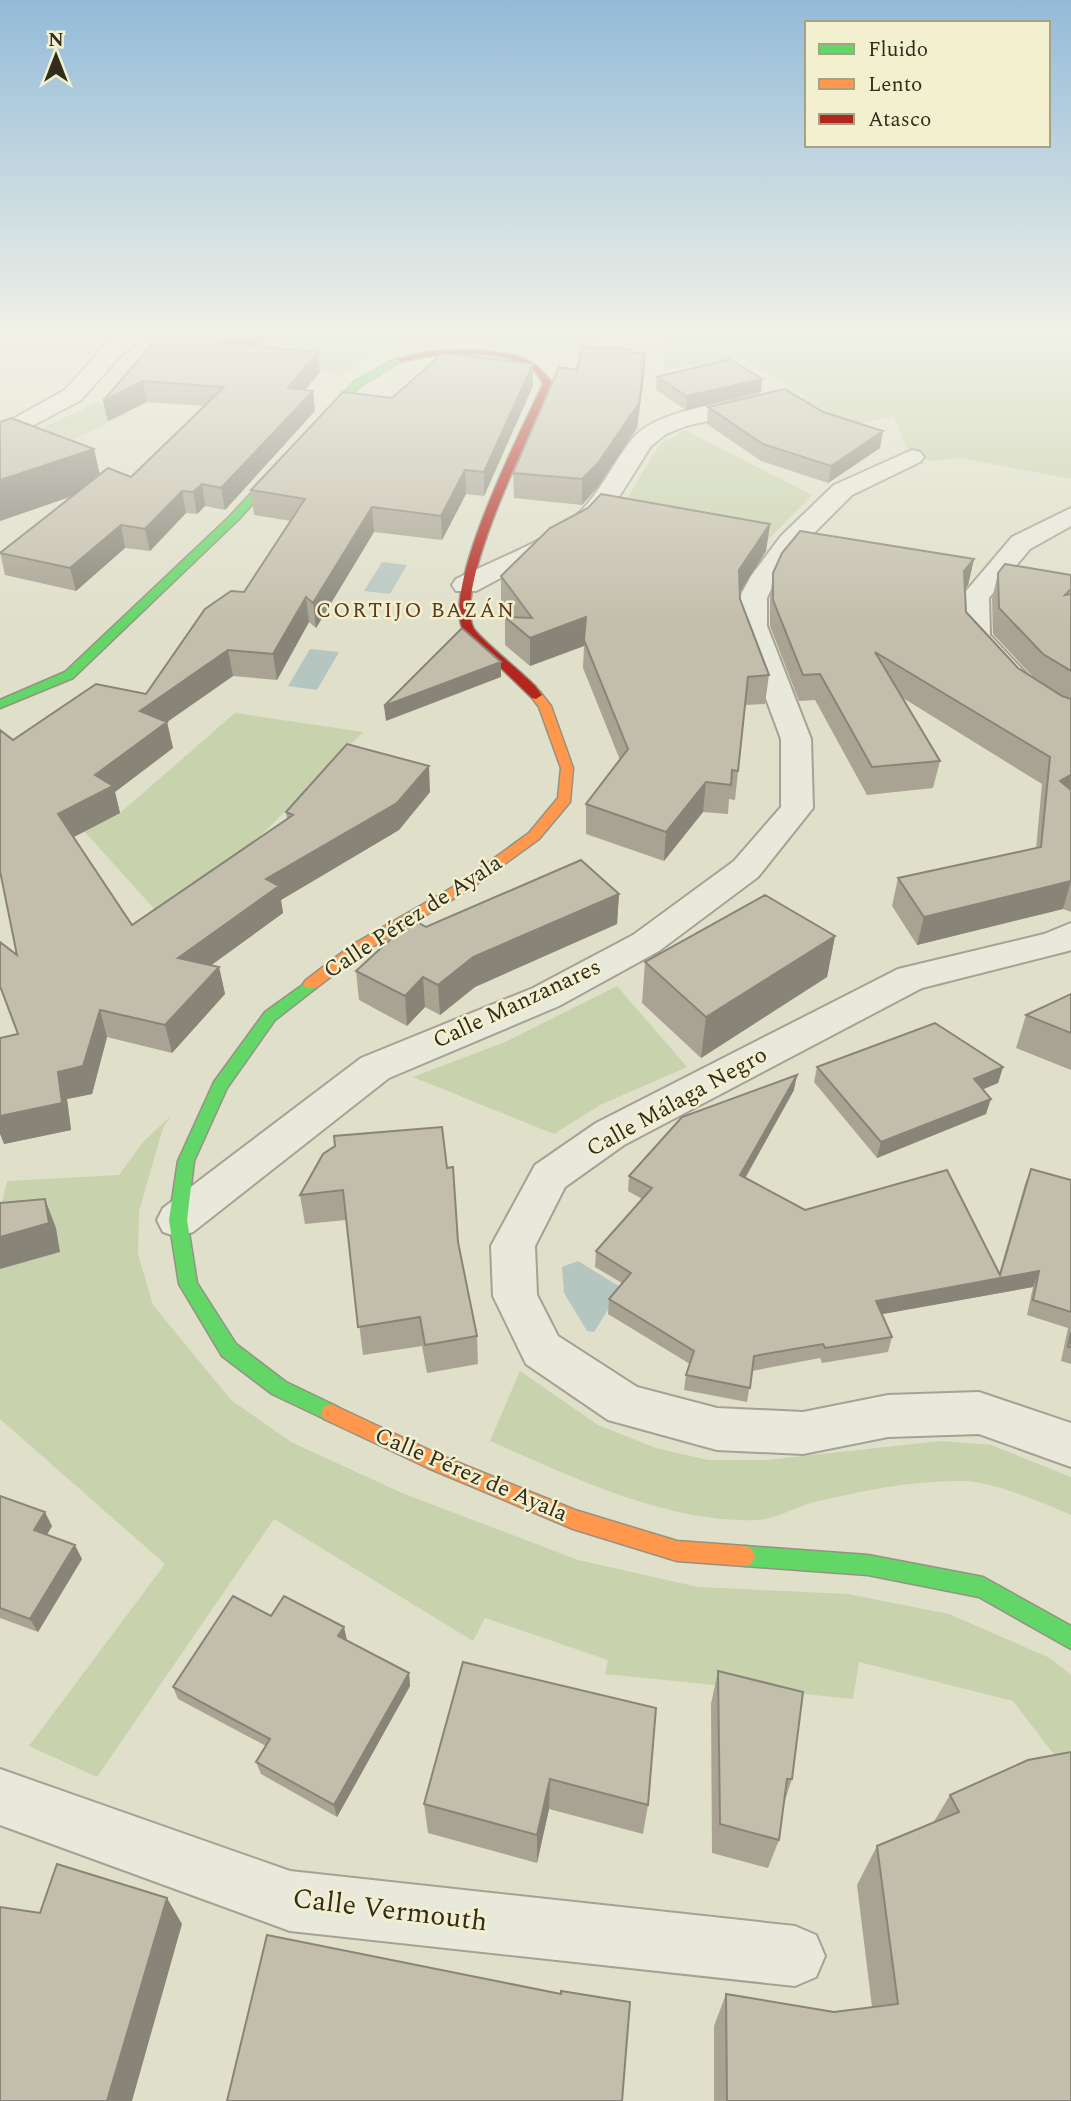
<svg xmlns="http://www.w3.org/2000/svg" width="1071" height="2101" viewBox="0 0 1071 2101" font-family="Spectral,serif">
	<style>
		.green { fill: #c8d2ad }
		.water { fill: #b5c6c0 }
		.lines { fill: none; stroke-linecap: round; stroke-linejoin: round }
		.street-casing { stroke: #a5a293; stroke-width: 4 }
		.fast-casing { stroke: #959283; stroke-width: 3 }
		.slow-casing { stroke: #959283; stroke-width: 3 }
		.jam-casing { stroke: #959283; stroke-width: 3 }
		.street { fill: #e8e8db; fill-rule: evenodd }
		.fast { fill: #63d668; fill-rule: evenodd }
		.slow { fill: #ff974d; fill-rule: evenodd }
		.jam { fill: #b3261e; fill-rule: evenodd }
		.wall { fill: #a8a393 }
		.shaded-wall { fill: #888578 }
		.building { fill: #c3beab; stroke: #888578; stroke-width: 2 }
		.labels { text-anchor: middle; dominant-baseline: central; stroke-width: 5; stroke-linejoin: round; paint-order: stroke }
		.far-neighbourhood-label { font-size: 21px; letter-spacing: 2px; fill: #5b3b1f; stroke: #f2f0cf }
		.street-label { font-size: 23px; fill: #322c1d; stroke: #f2f0cf }
		.near-street-label { font-size: 28px; fill: #322c1d; stroke: #f2f0cf }
	</style>
	<rect width="100%" height="100%" fill="#e0dfca"/>
	<path class="green" d="M280 334H622L544 356 467 342 404 346 369 357 341 376 248 351Z
		M669 334H1071V479L961 458 931 461 906 447 894 416 844 427 794 401 806 397 744 359 664 369Z
		M99 402 129 413 58 447 28 435Z
		M685 430 812 495 766 542 616 517 660 444Z
		M235 713 363 732 234 863 166 922 84 831 120 813Z
		M617 986 687 1067 600 1105 554 1134 413 1077 505 1042Z
		M171 1116 163 1128 139 1211 138 1254 153 1305 231 1400 291 1442 402 1493 578 1560 698 1587 848 1594 949 1614 1050 1658 1071 1675V1759L1063 1766 1013 1701 859 1662 853 1699 605 1674 608 1660 485 1618 473 1641 274 1519 97 1777 29 1746 165 1564 0 1419V1211L7 1181 119 1175 143 1142Z
		M520 1371 598 1425 656 1448 708 1460H766L941 1441 991 1445 1071 1477V1515C1044 1503 994 1482 965 1481 915 1480 867 1490 818 1501 798 1505 778 1519 758 1520 668 1524 570 1476 490 1441Z"/>
	<path class="water" d="M382 562 407 565 390 594 364 591Z
		M310 649 339 652 317 690 288 686Z
		M578 1261 622 1288 594 1332 587 1331 564 1293 562 1267Z"/>
	<g class="lines">
		<defs>
			<path id="street" d="M126 334H152L123 353 81 400 0 443V426L65 390 107 343Z
				M758 395 766 397 769 402 766 407 686 426 666 434 651 446 617 500 586 533 476 591H456L452 585 456 579C492 561 534 546 567 523 597 502 610 466 633 438 657 410 723 404 758 395Z
				M912 450 920 452 924 457 920 462 852 495 799 548 777 577 767 598V626L811 739 813 808 758 877 659 951 559 1006 389 1078 193 1232 178 1237 163 1232 157 1220 163 1208 361 1058 533 988 633 935 734 861 781 807V739L739 626V598L751 576 781 536 834 485Z
				M1071 508V526L1030 549 989 598 990 635 1034 682 1071 704V726C1027 715 995 675 966 643L962 637 961 597 1012 537Z
				M1071 923V950L1068 951 922 988 624 1145 565 1187 535 1246 537 1295 558 1336 637 1387 717 1408 803 1412 888 1395 979 1392 1071 1423V1467L979 1434 888 1437 803 1454 717 1450 608 1420 526 1364 493 1296 491 1246 535 1165 596 1123 898 969 1044 934Z
				M0 1769 290 1871 795 1926 816 1935 825 1956 816 1977 795 1986 290 1931 0 1825Z"/>
			<path id="fast" d="M398 357 405 359 360 386 238 520 73 678 0 708V700L65 672 230 516 354 382Z
				M311 979 316 980 319 984 316 988 275 1020 227 1088 194 1161 187 1220 197 1283 236 1344 286 1382 338 1407 341 1413 338 1419 331 1422 272 1394 222 1356 179 1284 169 1220 178 1161 214 1082 265 1012Z
				M745 1546 868 1555 983 1577 1071 1626V1649L979 1597 868 1575 745 1566 738 1563 735 1556 738 1549Z"/>
			<path id="slow" d="M536 691 540 692 551 706 573 768 570 802 539 839 470 889 362 953 316 988H306L303 984 306 980 352 945 460 883 529 833 558 798 561 768 539 707 530 695Z
				M331 1404 442 1456 575 1510 677 1541 745 1546 752 1549 755 1556 752 1563 745 1566 677 1561 573 1529 428 1468 324 1419 321 1413 324 1407Z"/>
			<path id="jam" d="M472 350C508 353 532 353 553 384 532 429 454 584 473 627 476 636 524 674 535 686L542 695 536 699 532 698 465 633C437 594 523 427 543 384 541 380 538 374 534 371 507 347 434 353 401 362L397 359 431 351Z"/>
		</defs>
		<use href="#street" class="street-casing"/>
		<use href="#fast" class="fast-casing"/>
		<use href="#slow" class="slow-casing"/>
		<use href="#jam" class="jam-casing"/>
		<use href="#street" class="street"/>
		<use href="#fast" class="fast"/>
		<use href="#slow" class="slow"/>
		<use href="#jam" class="jam"/>
	</g>
	<path class="wall" d="M161 334 276 336 255 347 320 372 305 390 313 391 315 411 225 510 205 506 197 514 186 513 150 551 125 548 76 591 5 575 0 552 74 495 0 521 94 449 100 475 131 477 205 406 147 402 108 421 103 401Z
		M632 353H645L644 377 637 428 597 488 582 505 514 498 513 473 577 370Z
		M533 364V386L484 496 466 494 442 540 374 532 316 628 309 622 277 680 233 676 167 722 173 748 115 792 120 813 74 837 132 925 287 819 286 812 430 792 399 830 281 900 283 913 211 965 219 967 225 994 172 1053 107 1037 92 1094 67 1099 71 1130 4 1144 17 1034 13 740 146 694 244 592 291 521 254 515 251 490 392 398Z
		M657 377 762 379 761 392 686 410 656 390Z
		M708 407 880 448 828 483 761 461 707 424Z
		M770 524 766 551 739 593 740 599 769 675 765 704 745 705 735 800 729 799 728 814 703 812 664 861 586 834V804L620 760 583 668 584 646 530 666 505 645V617H510L501 604V576Z
		M974 559 968 585 965 589 966 612 1018 668 1034 678 993 634 992 599 998 573 1071 575V912L1063 909 917 945 892 906 898 878 1036 849 1042 784 903 698 940 761 933 788 867 795 815 700 799 701 770 626V599L773 573Z
		M619 894 617 924 475 987 440 1015 425 1007 407 1026 359 1000 356 971 409 928 426 927Z
		M835 936 827 977 701 1058 642 1003 645 962Z
		M1071 994V1070L1016 1048 1026 1015Z
		M817 1067H1003L998 1083 983 1089 986 1114 877 1158 814 1082Z
		M794 1090 745 1178 805 1210 999 1274 1025 1184 1031 1169 1071 1180V1364L1061 1361 1068 1328 1027 1315 1033 1287 882 1314 892 1337 888 1352 822 1363 820 1358 752 1371 747 1402 684 1390 686 1375 690 1364 608 1314 609 1299 622 1283 595 1267 596 1251 642 1199 628 1191 629 1176Z
		M323 1154 458 1242 477 1336 478 1364 427 1373 422 1346 363 1355 346 1220 305 1224 300 1195Z
		M0 1496 52 1526 47 1535 82 1559 38 1632 0 1618Z
		M271 1616 347 1640 409 1673 410 1686 337 1817 261 1774 256 1762 266 1746 178 1699 173 1687Z
		M718 1671 792 1779 783 1806 779 1840 768 1868 712 1853 711 1704Z
		M656 1708 648 1805 643 1834 549 1809 537 1863 428 1833 424 1804Z
		M1071 1752V2101H714V2026L726 1994 834 2012 872 2007 857 1885 877 1846 933 1823 950 1795Z"/>
	<path class="shaded-wall" d="M238 334H276V336L222 363 219 343Z
		M318 352 320 372 290 408 288 388Z
		M645 353 644 377 637 428 597 488 582 505V479Z
		M533 364V386L484 496V472Z
		M762 379 761 392 686 410 687 396Z
		M143 381 147 402 108 421 103 401Z
		M313 391 315 411 225 510 221 488Z
		M883 431 880 448 828 483 831 466Z
		M94 449 102 486 0 521V480Z
		M465 470 466 494 442 540 441 516Z
		M202 484 205 506 197 514 193 492Z
		M182 491 186 513 150 551 145 529Z
		M372 507 374 532 316 628 313 603Z
		M770 524 766 551 736 598 739 570Z
		M121 525 125 548 76 591 70 568Z
		M974 559 968 585 958 597 964 571Z
		M306 597 309 622 277 680 273 654Z
		M586 617 584 646 530 666V638Z
		M228 650 233 676 167 722 173 748 115 792 120 813 66 841 58 814 95 775 140 711Z
		M501 662V677L386 721 384 706Z
		M429 766 430 792 399 830 281 900 283 913 184 985 178 958 266 879Z
		M1071 775V798L1060 781Z
		M706 782 703 812 664 861 666 832Z
		M1071 881 1063 909 917 945 924 917Z
		M619 894 617 924 475 987 440 1015 438 985 473 957Z
		M835 936 827 977 701 1058 706 1017Z
		M219 967 225 994 172 1053 165 1025Z
		M423 977 425 1007 407 1026 405 996Z
		M100 1010 107 1037 92 1094 67 1099 71 1130 4 1144 0 1134V1116L58 1072Z
		M1003 1067 998 1083 970 1095 974 1079Z
		M797 1075 794 1090 738 1191 740 1175Z
		M991 1099 986 1114 877 1158 881 1142Z
		M45 1199 56 1228 60 1252 0 1269V1237Z
		M1039 1271 1033 1287 872 1316 876 1301Z
		M45 1512 52 1526 41 1544 34 1530Z
		M75 1545 82 1559 38 1632 30 1619Z
		M344 1627 347 1640 341 1649 338 1636Z
		M409 1673 410 1686 337 1817 334 1805Z
		M550 1779 549 1809 537 1863V1835Z
		M167 1898 182 1924 132 2101H107Z"/>
	<path class="building" d="M161 334H238L219 343 318 352 288 388 313 391 221 488 202 484 193 492 182 491 145 529 121 525 70 568 0 553 108 468 131 477 224 387 143 381 103 401Z
		M582 347 632 349 631 353H645L639 403 598 463 582 479 513 473 559 367 577 370Z
		M443 353 533 364 484 472 465 470 441 516 372 507 313 603 306 597 273 654 228 650 140 711 167 722 95 775 113 786 58 814 132 925 293 815 286 812 347 744 429 766 397 803 266 879 279 886 178 958 219 967 165 1025 100 1010 83 1066 58 1072 62 1103 0 1116V1038L18 1034 0 986V942L17 955 0 871V730L13 740 96 684 146 694 205 609 231 591 244 592 305 499 251 490 343 392 392 398Z
		M730 359 762 379 687 396 657 377Z
		M785 389 823 412 883 431 831 466 763 444 708 407Z
		M11 418 94 449 0 480V422Z
		M601 494 770 524 739 570 740 599 769 675 748 677 738 771 732 770 731 785 706 782 666 832 586 804 628 749 584 640 586 617 530 638 505 617 532 618 501 576 550 528 588 508Z
		M800 531 974 559 964 571 966 612 1018 668 1062 696 1071 699V775L1060 781 1071 790V881L924 917 898 878 1041 847 1050 757 875 652 940 761 872 767 820 674 803 675 773 600V573L782 553Z
		M1005 564 1071 575V589L1065 595 1071 594V671L1043 654 999 608 998 573Z
		M462 628 501 662 384 706Z
		M581 860 619 894 473 957 438 985 423 977 405 996 356 971 405 926 409 928 417 922 426 927Z
		M765 895 835 936 706 1017 645 962Z
		M1071 994V1033L1026 1015Z
		M935 1023 1003 1067 974 1079 991 1099 881 1142 817 1067Z
		M797 1075 740 1175 805 1210 947 1170 1000 1275 1031 1169 1071 1180V1312L1033 1300 1039 1271 876 1301 892 1337 825 1348 823 1344 754 1356 750 1388 686 1375 694 1351 609 1299 631 1273 596 1251 652 1188 629 1176 682 1117Z
		M442 1127 447 1168 453 1167 458 1242 477 1336 425 1345 420 1317 358 1327 343 1190 300 1195 323 1154 335 1146 334 1136Z
		M45 1199 49 1223 0 1237V1203Z
		M1071 1332V1347H1068Z
		M0 1496 45 1512 34 1530 75 1545 30 1619 0 1608Z
		M233 1596 271 1616 284 1596 344 1627 338 1636 409 1673 334 1805 256 1762 270 1739 173 1687Z
		M463 1662 656 1708 648 1805 550 1779 537 1835 424 1804Z
		M718 1671 803 1692 792 1779H787L779 1840 720 1824Z
		M1071 1752V2101H727L726 1994 834 2012 898 2004 877 1846 959 1812 950 1795 1028 1760Z
		M57 1864 167 1898 107 2101H0V1907L40 1913Z
		M267 1935 561 1994V1991L630 2002 622 2101H227Z"/>
	<linearGradient id="sky" x2="0" y2="1"><stop stop-color="#93bbd8"/><stop offset="0.53" stop-color="#f1f1e7"/><stop offset="1" stop-color="#f1f1e7" stop-opacity="0"/></linearGradient>
	<rect width="1071" height="628" fill="url(#sky)"/>
	<g class="labels">
		<g class="far-neighbourhood-label">
			<text x="416" y="611">CORTIJO BAZÁN</text>
		</g>
		<g class="street-label">
			<text transform="translate(413 917) rotate(-33)">Calle Pérez de Ayala</text>
			<text transform="translate(517 1004) rotate(-25)">Calle Manzanares</text>
			<text transform="translate(677 1102) rotate(-29)">Calle Málaga Negro</text>
			<text transform="translate(471 1475) rotate(23)">Calle Pérez de Ayala</text>
		</g>
		<g class="near-street-label">
			<text transform="translate(390 1910) rotate(7)">Calle Vermouth</text>
		</g>
	</g>
	<rect x="805" y="21" width="245" height="126" fill="#f2f0cf" stroke="#a5a288" stroke-width="2"/>
	<rect x="819" y="44" width="35" height="10" fill="#63d668" stroke="#a5a288" stroke-width="2"/>
	<text x="868" y="56" font-size="21" fill="#322c1d">Fluido</text>
	<rect x="819" y="79" width="35" height="10" fill="#ff974d" stroke="#a5a288" stroke-width="2"/>
	<text x="868" y="91" font-size="21" fill="#322c1d">Lento</text>
	<rect x="819" y="114" width="35" height="10" fill="#b3261e" stroke="#a5a288" stroke-width="2"/>
	<text x="868" y="126" font-size="21" fill="#322c1d">Atasco</text>
	<g transform="translate(56 56)" stroke="#f2f0cf" stroke-width="5" paint-order="stroke">
	<path d="M0-5L12 26L0 18L-12 26Z" fill="#322c1d"/>
	<text y="-10" font-size="19" font-weight="bold" text-anchor="middle" fill="#322c1d">N</text>
	</g>
</svg>
